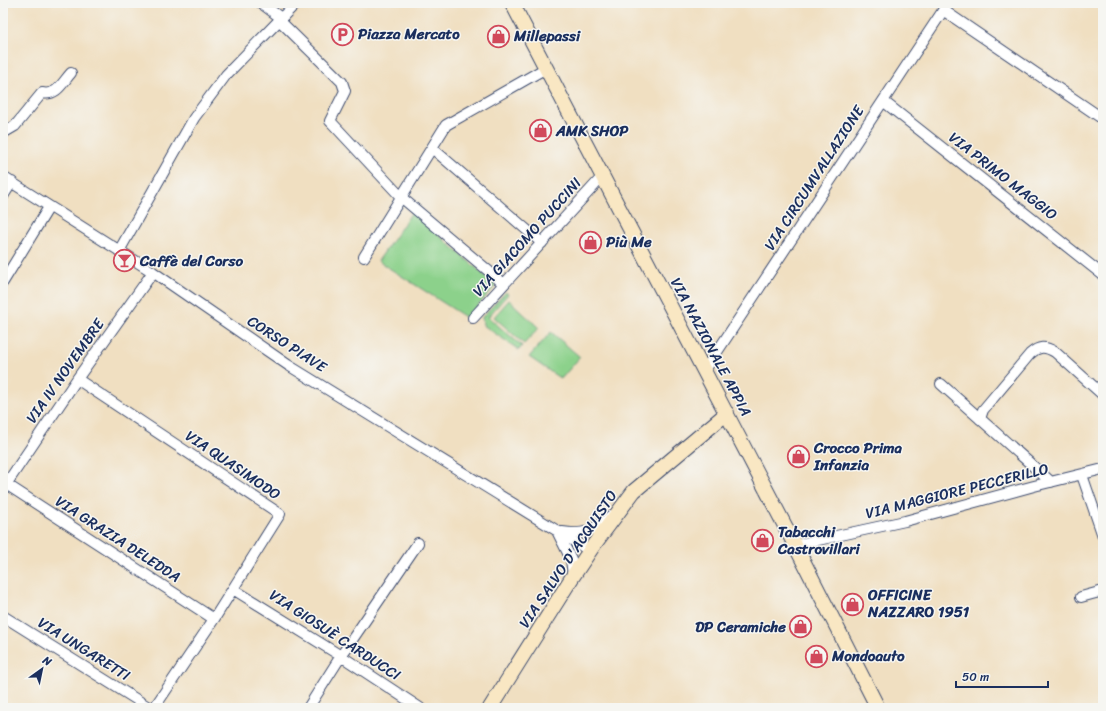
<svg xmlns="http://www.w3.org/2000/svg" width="1106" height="711" viewBox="0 0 1106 711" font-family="Sriracha,sans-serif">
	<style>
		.green { fill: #8cd18b; stroke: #548074 }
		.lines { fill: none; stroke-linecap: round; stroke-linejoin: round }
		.street-casing { stroke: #3b496d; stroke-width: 12 }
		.secondary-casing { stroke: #3b496d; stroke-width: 16 }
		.street { stroke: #fff; stroke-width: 10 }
		.secondary { stroke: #f9e7c3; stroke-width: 14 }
		.labels { text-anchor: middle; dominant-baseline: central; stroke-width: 3; stroke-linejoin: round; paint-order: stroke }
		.poi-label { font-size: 15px; font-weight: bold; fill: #1b2f5e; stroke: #f6f6f2; text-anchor: start }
		.street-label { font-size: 15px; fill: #1b2f5e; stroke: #f6f6f2 }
	</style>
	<rect width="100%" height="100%" fill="#f6f6f2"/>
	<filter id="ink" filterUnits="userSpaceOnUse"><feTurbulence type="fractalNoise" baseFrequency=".025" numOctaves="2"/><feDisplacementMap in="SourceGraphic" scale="8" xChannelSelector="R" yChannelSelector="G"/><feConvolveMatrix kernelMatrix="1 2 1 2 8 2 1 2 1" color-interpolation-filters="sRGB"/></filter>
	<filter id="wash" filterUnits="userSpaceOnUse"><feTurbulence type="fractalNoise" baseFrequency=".012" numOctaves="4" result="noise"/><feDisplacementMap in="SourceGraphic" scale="16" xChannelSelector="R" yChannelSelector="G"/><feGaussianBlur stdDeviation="0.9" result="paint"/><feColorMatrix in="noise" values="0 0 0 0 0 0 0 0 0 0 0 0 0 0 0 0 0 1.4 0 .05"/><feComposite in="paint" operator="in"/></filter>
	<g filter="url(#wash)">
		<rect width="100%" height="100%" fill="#f0dfc1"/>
		<path class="green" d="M412 212 496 285 467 318 378 261Z
			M506 292 508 294 488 317 522 346 519 350 483 325 482 317Z
			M509 300 539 328 524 344 494 317Z
			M551 332 580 357 561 379 529 357Z"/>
	</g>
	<g filter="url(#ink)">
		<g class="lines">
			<defs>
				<path id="street" d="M261 3 281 18
					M943 10 1103 119
					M279 20 342 82 345 91 330 121 332 123 401 197 504 284
					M883 101 1103 275
					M3 133 15 126 42 93C57 96 62 83 71 73
					M432 148 542 243
					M3 177 153 272 288 365 590 551
					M3 196 12 182
					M119 251 194 118 226 75 296 3
					M364 257 446 125 546 68
					M3 282 49 207
					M473 318 603 176
					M705 370 948 3
					M77 379 280 514 214 619 154 708
					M941 384 1051 482
					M980 419 983 410 1030 354C1039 346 1045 346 1055 352L1103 395
					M1082 475 1103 536
					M6 484 214 619
					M3 489 77 379 153 272
					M557 531 571 559 573 576
					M562 532C587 536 593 530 612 515
					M795 545 905 521 1034 486 1103 469
					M233 589 341 656 420 708
					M1081 597 1103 591
					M3 616 150 708
					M308 708 341 656 418 543"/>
				<path id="secondary" d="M512 3 795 545 878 708
					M490 708 573 576 593 546 634 491 727 413"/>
			</defs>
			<use href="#street" class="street-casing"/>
			<use href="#secondary" class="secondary-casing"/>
			<use href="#street" class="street"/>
			<use href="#secondary" class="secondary"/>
		</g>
	</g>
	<defs>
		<symbol id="parking-ring" viewBox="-11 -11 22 22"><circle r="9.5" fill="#f6f6f2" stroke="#d1495b" stroke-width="1.5"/><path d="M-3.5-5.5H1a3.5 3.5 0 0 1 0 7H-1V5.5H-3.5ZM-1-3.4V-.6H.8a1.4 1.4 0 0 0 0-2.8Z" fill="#d1495b"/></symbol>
		<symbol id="shop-ring" viewBox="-11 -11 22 22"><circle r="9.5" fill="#f6f6f2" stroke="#d1495b" stroke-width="1.5"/><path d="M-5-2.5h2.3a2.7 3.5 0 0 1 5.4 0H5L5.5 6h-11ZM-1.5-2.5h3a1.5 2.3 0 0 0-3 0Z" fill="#d1495b"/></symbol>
		<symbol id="bar-ring" viewBox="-11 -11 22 22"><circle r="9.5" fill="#f6f6f2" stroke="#d1495b" stroke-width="1.5"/><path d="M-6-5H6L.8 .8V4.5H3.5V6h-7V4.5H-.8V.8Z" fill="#d1495b"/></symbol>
	</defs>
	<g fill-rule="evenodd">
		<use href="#parking-ring" x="330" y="22" width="25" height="25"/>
		<use href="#shop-ring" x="486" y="24" width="25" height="25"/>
		<use href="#shop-ring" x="528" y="118" width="25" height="25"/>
		<use href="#shop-ring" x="578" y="230" width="25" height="25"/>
		<use href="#bar-ring" x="112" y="248" width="25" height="25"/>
		<use href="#shop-ring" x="786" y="444" width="25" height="25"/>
		<use href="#shop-ring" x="750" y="528" width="25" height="25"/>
		<use href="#shop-ring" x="840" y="592" width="25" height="25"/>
		<use href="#shop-ring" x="788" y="614" width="25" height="25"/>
		<use href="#shop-ring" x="804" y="644" width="25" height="25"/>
	</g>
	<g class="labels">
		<g class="poi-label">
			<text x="358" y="34">Piazza Mercato</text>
			<text x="514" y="36">Millepassi</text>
			<text x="556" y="131">AMK SHOP</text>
			<text x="606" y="242">Più Me</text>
			<text x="140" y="261">Caffè del Corso</text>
			<text x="814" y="448">Crocco Prima<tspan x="814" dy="17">Infanzia</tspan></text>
			<text x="778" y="532">Tabacchi<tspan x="778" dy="17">Castrovillari</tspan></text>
			<text x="868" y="595">OFFICINE<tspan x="868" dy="17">NAZZARO 1951</tspan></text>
			<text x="786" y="627" text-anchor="end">DP Ceramiche</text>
			<text x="832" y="656">Mondoauto</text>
		</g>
		<g class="street-label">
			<text transform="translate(1003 176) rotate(38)">VIA PRIMO MAGGIO</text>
			<text transform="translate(814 178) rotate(-57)">VIA CIRCUMVALLAZIONE</text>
			<text transform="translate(527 237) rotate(-48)">VIA GIACOMO PUCCINI</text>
			<text transform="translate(287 344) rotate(33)">CORSO PIAVE</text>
			<text transform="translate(711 347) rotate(62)">VIA NAZIONALE APPIA</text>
			<text transform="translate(65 371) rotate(-55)">VIA IV NOVEMBRE</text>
			<text transform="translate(233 465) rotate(34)">VIA QUASIMODO</text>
			<text transform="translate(957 491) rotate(-14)">VIA MAGGIORE PECCERILLO</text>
			<text transform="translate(118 539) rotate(33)">VIA GRAZIA DELEDDA</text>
			<text transform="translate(568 559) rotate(-56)">VIA SALVO D'ACQUISTO</text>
			<text transform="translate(335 635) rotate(33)">VIA GIOSUÈ CARDUCCI</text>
			<text transform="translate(84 649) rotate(32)">VIA UNGARETTI</text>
		</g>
	</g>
	<rect width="1106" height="711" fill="none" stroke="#f6f6f2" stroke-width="16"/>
	<g transform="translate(42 669) rotate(33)" stroke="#f6f6f2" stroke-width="3" paint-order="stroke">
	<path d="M0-3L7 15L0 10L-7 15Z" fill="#1b2f5e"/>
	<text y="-6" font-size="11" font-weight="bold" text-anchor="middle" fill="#1b2f5e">N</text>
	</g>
	<path d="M956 681v6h92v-6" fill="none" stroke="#1b2f5e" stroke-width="2"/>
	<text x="962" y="681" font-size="12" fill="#1b2f5e" stroke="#f6f6f2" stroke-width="3" paint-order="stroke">50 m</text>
</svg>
